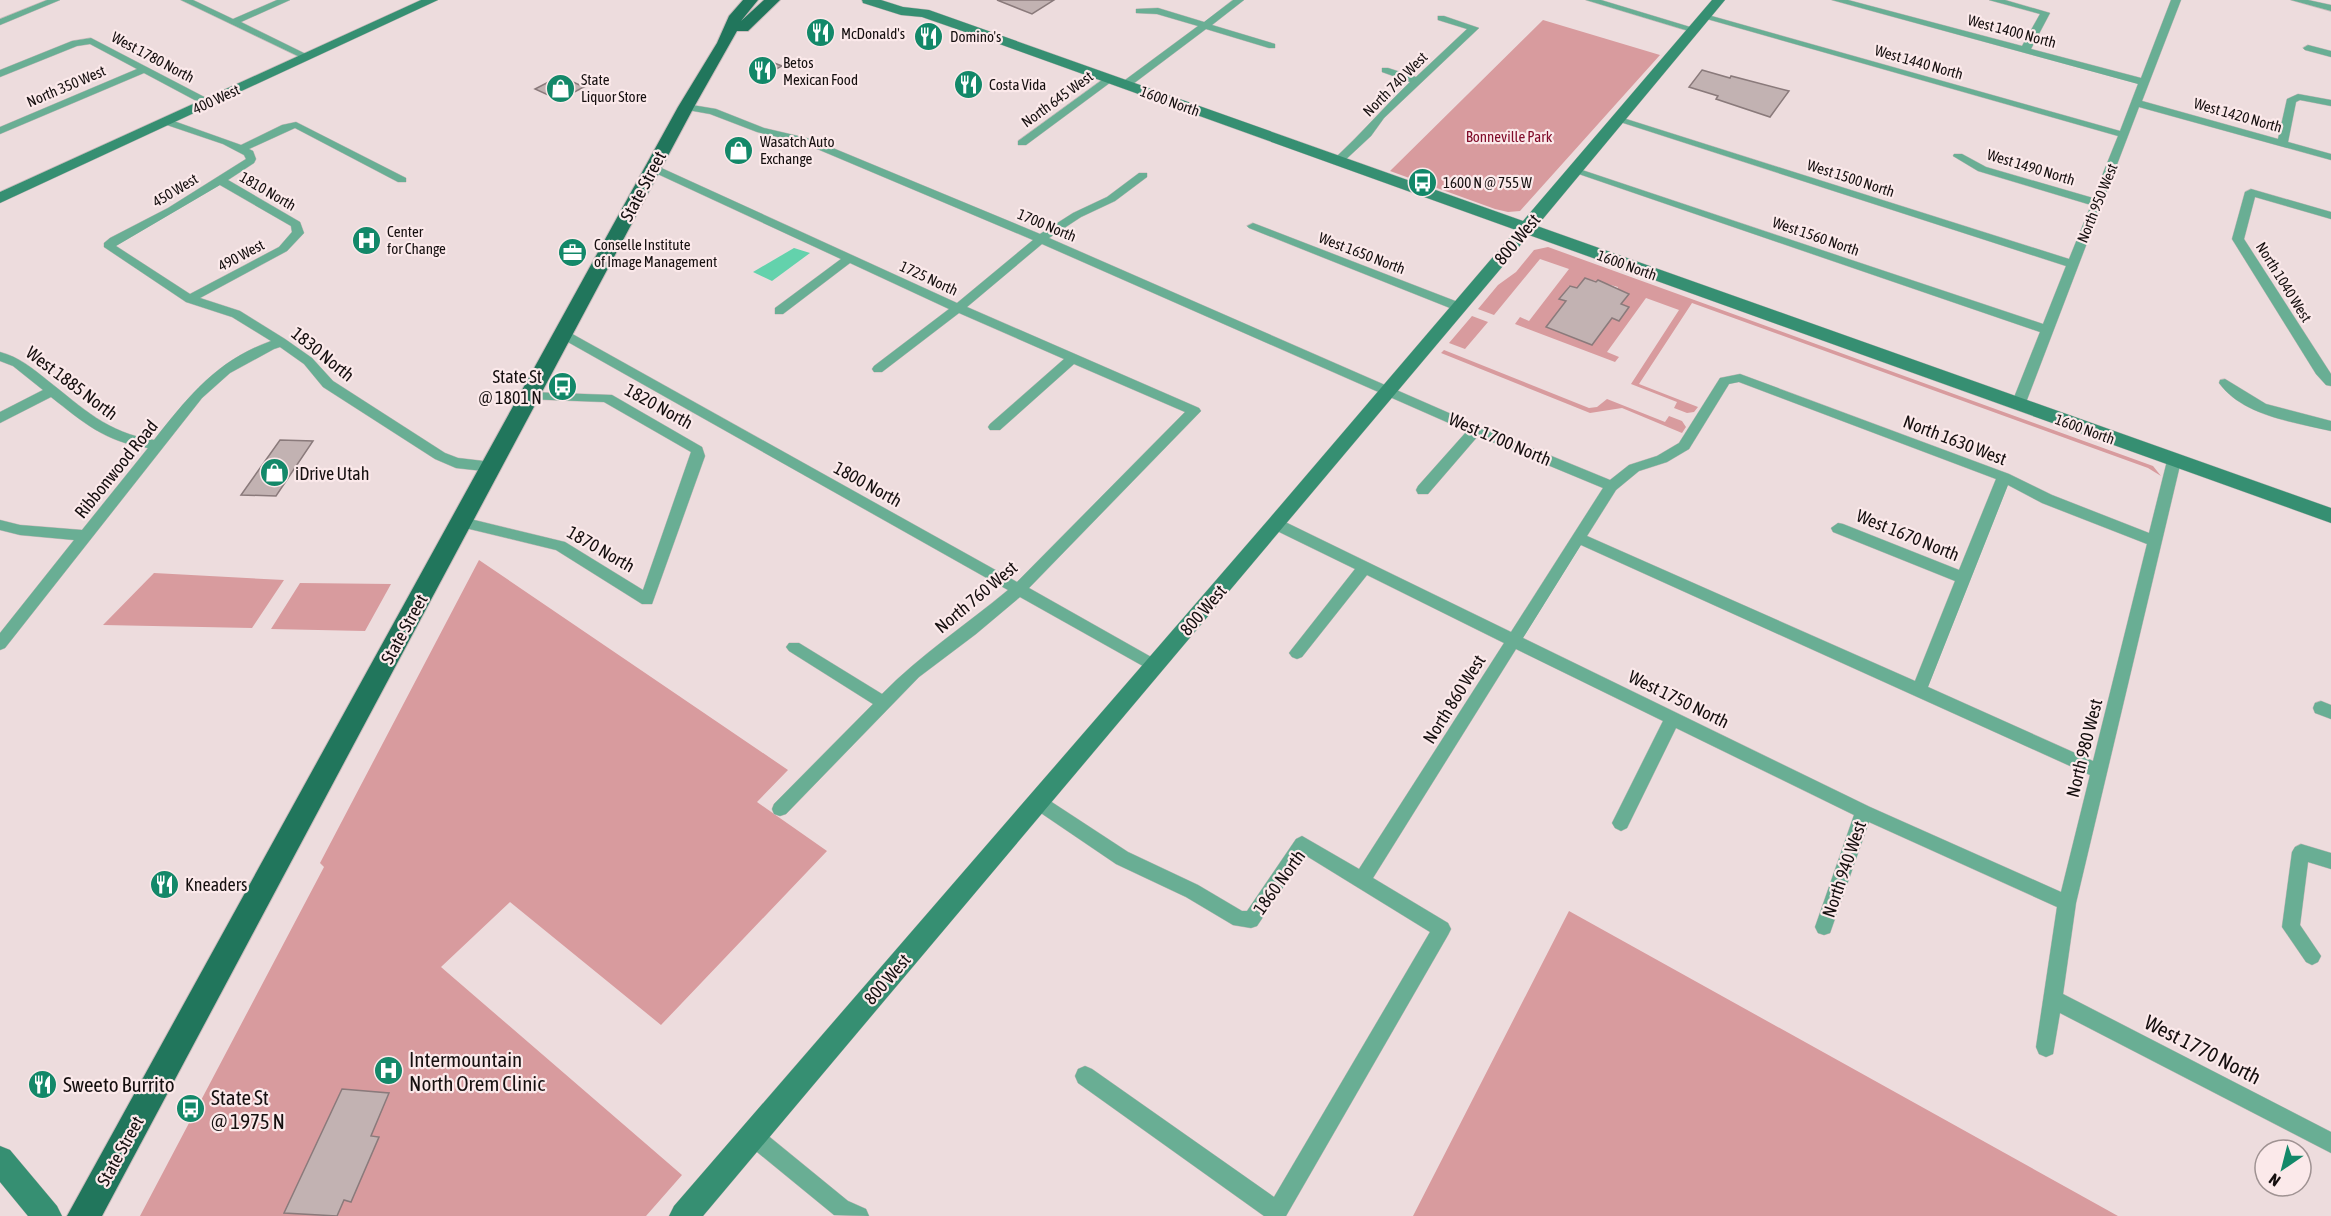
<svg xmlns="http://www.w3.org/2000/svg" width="2331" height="1216" viewBox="0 0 2331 1216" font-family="'Asap Condensed',sans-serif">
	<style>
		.green { fill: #d89b9e; fill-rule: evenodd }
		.water { fill: #63d2ac }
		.building { fill: #c2b2b2; stroke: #8a7a7b; stroke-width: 1.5 }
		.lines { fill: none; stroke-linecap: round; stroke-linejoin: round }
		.street-casing { stroke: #cabbbc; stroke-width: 1 }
		.secondary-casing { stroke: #cabbbc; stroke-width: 1 }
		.primary-casing { stroke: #cabbbc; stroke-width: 2 }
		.street { fill: #69ae94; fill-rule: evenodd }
		.secondary { fill: #368f72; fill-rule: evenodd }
		.primary { fill: #21765c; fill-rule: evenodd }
		.labels { text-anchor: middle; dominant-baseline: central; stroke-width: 4.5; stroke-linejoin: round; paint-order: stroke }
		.far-street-label { font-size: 15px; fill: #150f0f; stroke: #fbe9ea }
		.far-poi-label { font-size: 15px; fill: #150f0f; stroke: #fbe9ea; text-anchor: start }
		.far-park-label { font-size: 15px; fill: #800b29; stroke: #fbe9ea }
		.street-label { font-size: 18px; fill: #150f0f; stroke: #fbe9ea }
		.poi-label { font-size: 18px; fill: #150f0f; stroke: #fbe9ea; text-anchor: start }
		.near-street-label { font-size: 21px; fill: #150f0f; stroke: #fbe9ea }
		.near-poi-label { font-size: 21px; fill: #150f0f; stroke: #fbe9ea; text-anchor: start }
	</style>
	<rect width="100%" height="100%" fill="#eddcdd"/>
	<path class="green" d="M1543 20 1660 55 1520 211 1508 212 1495 209 1390 171Z
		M1548 247 2153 466 2161 476 2148 468 1692 303 1639 384 1698 407 1694 412 1687 413 1674 408 1677 402 1631 384 1679 310 1646 298 1607 352 1619 357 1615 362 1515 324 1520 317 1529 321 1569 269 1540 259 1494 315 1478 309 1498 285 1516 272 1534 250ZM1585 278 1618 287 1617 290 1628 294 1621 304 1629 307 1619 321 1612 318 1592 345 1546 327 1566 301 1560 299 1569 286 1577 288Z
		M1472 316 1488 322 1465 349 1449 343Z
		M1444 350 1589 408 1597 407 1607 399 1665 422 1669 416 1682 421 1686 427 1682 433 1622 408 1590 413 1441 353Z
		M479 560 788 770 757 802 827 851 661 1025 510 902 441 967 682 1175 646 1216H140L324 867 320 863Z
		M154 573 284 580 252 628 103 625Z
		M300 583 391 584 365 631 271 629Z
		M1569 911 2118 1216H1413Z"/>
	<path class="water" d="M794 248 810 253 772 281 753 272Z"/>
	<path class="building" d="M997 0H1054L1032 14Z
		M766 60 782 66 760 78 749 73 754 65Z
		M1702 70 1730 78 1731 76 1789 91 1770 117 1716 99 1718 96 1689 87Z
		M560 76 584 87 559 100 535 89Z
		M1585 278 1596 282 1598 280 1629 294 1621 304 1629 307 1619 321 1612 318 1592 345 1546 327 1566 301 1559 299 1570 286 1577 288Z
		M280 440 313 441 276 496 241 495Z
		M342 1089 389 1093 371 1136 379 1137 351 1202 344 1200 337 1216 284 1213Z"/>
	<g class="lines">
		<defs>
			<path id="street" d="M47 0H60L0 25V19Z
				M181 0H193L233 19 277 0H290L241 22 312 57 304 59Z
				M1233 0H1244L1212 25 1275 44V48H1269L1206 29 1129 87H1121V83L1198 26 1157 14 1136 13V9L1158 8 1204 22Z
				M1586 0H1601L1700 30 1692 32Z
				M1832 0H1848L2022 46 2040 14 1989 0H2005L2050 13 2031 49 2141 78 2171 0H2181L2142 101 2278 139 2287 99 2298 94 2331 100V106L2300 100 2296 102 2288 142 2331 154V160L2139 107 2025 405 2023 408H2013L2011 405 2040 332 1570 171 1575 168 1579 169 2043 324 2066 266 1614 120 1623 118 2069 259 2091 205 1978 171 1953 156 1954 154H1962L1986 167 2093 198 2118 136 1700 17 1708 15 2120 131 2138 84Z
				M2291 0H2308L2331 5V11Z
				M1438 16H1444L1479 28 1384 118 1371 136 1342 163H1334V159C1361 134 1384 107 1410 82L1382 72V68H1388L1416 77 1467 29 1438 20Z
				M91 38 212 101 213 103 204 105 144 73 0 134V127L137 69 90 44 77 46 0 77V70L72 41Z
				M2308 45 2331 51V57L2305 50 2303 48Z
				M1106 77 1115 79 1026 145H1018V141Z
				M686 104 716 109 764 128 811 139 1040 234 1073 213 1107 197 1139 173H1147V177L1115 201 1081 217 1049 238 1481 427 1610 480 1629 465 1657 456 1679 443 1720 378 1740 374 2009 474 2052 495 2149 533 2167 461 2174 456 2179 458 2181 461 2076 903 2063 994 2331 1132V1153L2060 1013 2053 1054 2046 1057 2039 1054 2036 1047 2057 907 1869 822 1830 933 1824 935 1818 933 1815 927 1854 815 1676 728 1627 828 1621 831 1615 828 1612 823 1663 721 1516 649 1373 878 1448 923 1451 929 1448 935 1286 1216H1264L1078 1083 1075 1076 1078 1069 1085 1066 1092 1069 1274 1197 1430 932 1305 855 1257 926 1251 928 1233 925 1186 897 1116 864 1032 807 1030 802 1032 797 1038 795 1044 797 1128 852 1198 885 1242 911H1247L1296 839 1302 836 1359 869 1504 643 1367 575 1302 657 1297 659 1292 657 1289 653 1292 649 1355 569 1271 528 1269 524 1271 520H1281L1511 632 1603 488 1478 436 1428 494H1418L1416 490 1418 486 1467 431 1042 244 967 307 1199 408 1201 411 1029 588 1160 662 1163 666 1160 670 1155 672 1150 670 1020 597 976 634 919 677 786 814 780 816 774 814 772 809 774 804 873 704 789 651 786 647 789 643H799L882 694C920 655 966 625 1008 590L559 337 557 334 559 331H567L1017 582 1185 412 1074 364 1000 430H990L988 427 990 424 1064 359 959 313 882 372H874L872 369 874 366 949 309 850 263 783 314H775V308L841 259 649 170V166H657L957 303 1033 240 803 143 757 132 710 114 682 109V105ZM1739 382 1996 479 1959 570 1843 524 1838 523 1831 528 1833 532 1955 581 1915 681 1587 536 1616 490 1639 471 1667 462 1689 449 1729 384ZM2008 485 2042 503 2147 544 2093 761 1928 687ZM1581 545 2090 775 2061 892 1870 807 1523 638Z
				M168 119 241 145 282 125 296 122 406 178V182H398L295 128 249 149 253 151 256 159 254 163 228 180 300 222 304 233 287 251 200 298 240 311 285 339 312 358 333 381 445 453 458 458 492 462 499 467 492 472 456 468 435 459 323 387 304 364 280 347 274 349 230 373 202 398 5 648 0 650V633L74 540 20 535 0 530V520L20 525 82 530 148 448C105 442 83 422 51 397L0 423V412L43 390 13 366 0 361V352C19 357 32 368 47 380 83 408 107 433 154 440 189 396 216 361 271 341L232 317 186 302 104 247V243L110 238 168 208 246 159 244 155 223 144 164 124 163 122ZM220 185 291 226 292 232 279 247 190 294 116 246Z
				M2251 189 2331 212V219L2255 197 2244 239 2331 374V386L2326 385 2316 374 2232 239 2245 192Z
				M1253 223 1463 304 1465 307 1463 310H1455L1249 228 1247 226Z
				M2225 379 2266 404 2331 421V431C2294 422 2243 416 2219 383L2220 380Z
				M529 392 612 395 702 447 705 456 652 604H642L556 550 457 526 455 522 462 517 565 542 643 590 691 452 604 402 524 399 523 396 524 393Z
				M2321 701 2331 705V719L2315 713 2313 708 2315 703Z
				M2301 844 2331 853V869L2308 862 2300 925 2321 956 2318 962 2312 965 2306 962 2282 927 2292 852 2295 847Z
				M753 1126 760 1129 848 1201 866 1209 869 1216 834 1215 746 1143 743 1136 746 1129Z"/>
			<path id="secondary" d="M421 0H438L0 203V192Z
				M862 0H881L903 7 929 10 1523 221 1712 0H1725L1537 226 2331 508V523L1529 235 703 1216H669L674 1206 1269 519 1516 230 994 42 922 17 901 15 863 3Z
				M0 1146 10 1150 57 1206 62 1216H28L0 1182Z"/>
			<path id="primary" d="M743 0H758L741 21 764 0H780L748 31H737L694 107 102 1216H67L678 107 717 43 729 16Z"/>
		</defs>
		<use href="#street" class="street-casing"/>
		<use href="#secondary" class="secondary-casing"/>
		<use href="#primary" class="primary-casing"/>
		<use href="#street" class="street"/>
		<use href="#secondary" class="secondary"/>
		<use href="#primary" class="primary"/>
	</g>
	<defs>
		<symbol id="restaurant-disc" viewBox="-11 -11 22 22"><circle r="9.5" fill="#138869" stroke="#fbe9ea"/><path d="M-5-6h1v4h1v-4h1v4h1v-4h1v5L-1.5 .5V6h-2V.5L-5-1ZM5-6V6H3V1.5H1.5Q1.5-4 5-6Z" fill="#fff"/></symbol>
		<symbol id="shop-disc" viewBox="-11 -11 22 22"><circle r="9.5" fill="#138869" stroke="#fbe9ea"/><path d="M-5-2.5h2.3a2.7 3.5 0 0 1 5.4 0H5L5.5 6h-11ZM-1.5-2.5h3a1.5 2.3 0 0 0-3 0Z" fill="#fff"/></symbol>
		<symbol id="bus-disc" viewBox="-11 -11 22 22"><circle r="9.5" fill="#138869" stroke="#fbe9ea"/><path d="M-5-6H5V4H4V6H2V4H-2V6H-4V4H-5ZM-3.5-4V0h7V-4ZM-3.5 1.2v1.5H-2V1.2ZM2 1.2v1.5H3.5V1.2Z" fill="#fff"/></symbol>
		<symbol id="hospital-disc" viewBox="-11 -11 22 22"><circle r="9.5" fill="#138869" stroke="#fbe9ea"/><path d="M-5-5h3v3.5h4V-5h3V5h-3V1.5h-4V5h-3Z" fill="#fff"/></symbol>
		<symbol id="office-disc" viewBox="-11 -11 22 22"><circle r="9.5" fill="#138869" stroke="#fbe9ea"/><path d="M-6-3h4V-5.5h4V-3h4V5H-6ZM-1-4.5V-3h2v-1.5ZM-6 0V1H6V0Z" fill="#fff"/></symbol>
	</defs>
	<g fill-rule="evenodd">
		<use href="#restaurant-disc" x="804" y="16" width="33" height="33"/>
		<use href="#restaurant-disc" x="912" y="20" width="33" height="33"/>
		<use href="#restaurant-disc" x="746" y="54" width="33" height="33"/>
		<use href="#restaurant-disc" x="952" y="68" width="33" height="33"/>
		<use href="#shop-disc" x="544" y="72" width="33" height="33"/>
		<use href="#shop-disc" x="722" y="134" width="33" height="33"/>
		<use href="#bus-disc" x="1406" y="166" width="33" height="33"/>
		<use href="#hospital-disc" x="350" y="224" width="33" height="33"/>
		<use href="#office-disc" x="556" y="236" width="33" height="33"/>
		<use href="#bus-disc" x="546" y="370" width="33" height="33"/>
		<use href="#shop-disc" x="258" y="456" width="33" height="33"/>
		<use href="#restaurant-disc" x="148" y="868" width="33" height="33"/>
		<use href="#hospital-disc" x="372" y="1054" width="33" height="33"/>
		<use href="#restaurant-disc" x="26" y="1068" width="33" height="33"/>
		<use href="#bus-disc" x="174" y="1092" width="33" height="33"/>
	</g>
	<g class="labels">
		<g class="far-street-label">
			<text transform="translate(2012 31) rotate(15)">West 1400 North</text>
			<text transform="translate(153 57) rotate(28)">West 1780 North</text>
			<text transform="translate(1919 62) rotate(16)">West 1440 North</text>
			<text transform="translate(1395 84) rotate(-45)">North 740 West</text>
			<text transform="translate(66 86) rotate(-23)">North 350 West</text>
			<text transform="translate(216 99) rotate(-25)">400 West</text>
			<text transform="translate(1057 99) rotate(-36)">North 645 West</text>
			<text transform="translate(1170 101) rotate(20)">1600 North</text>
			<text transform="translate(2238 115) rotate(16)">West 1420 North</text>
			<text transform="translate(2031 167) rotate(17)">West 1490 North</text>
			<text transform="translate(1851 178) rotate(18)">West 1500 North</text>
			<text transform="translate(175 190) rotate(-31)">450 West</text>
			<text transform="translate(268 191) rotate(30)">1810 North</text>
			<text transform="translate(2097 203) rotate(-68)">North 950 West</text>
			<text transform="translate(1047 225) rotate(23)">1700 North</text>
			<text transform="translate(1816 236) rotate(19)">West 1560 North</text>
			<text transform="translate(1362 253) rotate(21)">West 1650 North</text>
			<text transform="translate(241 255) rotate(-28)">490 West</text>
			<text transform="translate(1627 265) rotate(20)">1600 North</text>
			<text transform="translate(929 278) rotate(25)">1725 North</text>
			<text transform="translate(2284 282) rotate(58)">North 1040 West</text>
			<text transform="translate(2085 429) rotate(20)">1600 North</text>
		</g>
		<g class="far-poi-label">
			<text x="841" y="33">McDonald's</text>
			<text x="950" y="36">Domino's</text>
			<text x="783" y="62">Betos<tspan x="783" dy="17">Mexican Food</tspan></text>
			<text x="581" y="79">State<tspan x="581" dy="17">Liquor Store</tspan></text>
			<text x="989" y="84">Costa Vida</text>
			<text x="760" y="141">Wasatch Auto<tspan x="760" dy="17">Exchange</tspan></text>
			<text x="1443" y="182">1600 N @ 755 W</text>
			<text x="387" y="231">Center<tspan x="387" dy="17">for Change</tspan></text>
			<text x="594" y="244">Conselle Institute<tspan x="594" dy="17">of Image Management</tspan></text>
		</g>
		<g class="far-park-label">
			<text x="1509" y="136">Bonneville Park</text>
		</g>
		<g class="street-label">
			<text transform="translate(643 186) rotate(-62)">State Street</text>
			<text transform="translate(1517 239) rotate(-50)">800 West</text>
			<text transform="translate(323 354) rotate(39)">1830 North</text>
			<text transform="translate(72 383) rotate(37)">West 1885 North</text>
			<text transform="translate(659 406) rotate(29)">1820 North</text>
			<text transform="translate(1500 439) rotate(23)">West 1700 North</text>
			<text transform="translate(1955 440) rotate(21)">North 1630 West</text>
			<text transform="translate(116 469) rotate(-51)">Ribbonwood Road</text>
			<text transform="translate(868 484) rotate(29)">1800 North</text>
			<text transform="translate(1908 535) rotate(22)">West 1670 North</text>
			<text transform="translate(601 549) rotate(30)">1870 North</text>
			<text transform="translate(976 597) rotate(-40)">North 760 West</text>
			<text transform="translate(1203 610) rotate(-49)">800 West</text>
			<text transform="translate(404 629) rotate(-61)">State Street</text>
			<text transform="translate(1454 699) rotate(-58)">North 860 West</text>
			<text transform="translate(1679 699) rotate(26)">West 1750 North</text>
			<text transform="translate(2084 748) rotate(-76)">North 980 West</text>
			<text transform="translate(1844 869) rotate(-71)">North 940 West</text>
			<text transform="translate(1279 882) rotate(-54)">1860 North</text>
			<text transform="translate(887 979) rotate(-49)">800 West</text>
			<text transform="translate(120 1151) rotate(-61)">State Street</text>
		</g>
		<g class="poi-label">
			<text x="542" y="376" text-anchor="end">State St<tspan x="542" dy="21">@ 1801 N</tspan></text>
			<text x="295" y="473">iDrive Utah</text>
			<text x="185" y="884">Kneaders</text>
		</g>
		<g class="near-street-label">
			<text transform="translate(2203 1049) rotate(27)">West 1770 North</text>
		</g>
		<g class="near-poi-label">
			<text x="409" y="1059">Intermountain<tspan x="409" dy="24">North Orem Clinic</tspan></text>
			<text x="63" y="1084">Sweeto Burrito</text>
			<text x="211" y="1097">State St<tspan x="211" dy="24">@ 1975 N</tspan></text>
		</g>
	</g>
	<g transform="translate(2283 1168) rotate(215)"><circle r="28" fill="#fbe9ea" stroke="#9f9292" stroke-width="1.5"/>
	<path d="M0-4.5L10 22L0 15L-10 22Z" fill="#138869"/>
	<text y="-9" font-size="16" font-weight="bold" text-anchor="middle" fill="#150f0f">N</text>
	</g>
</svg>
